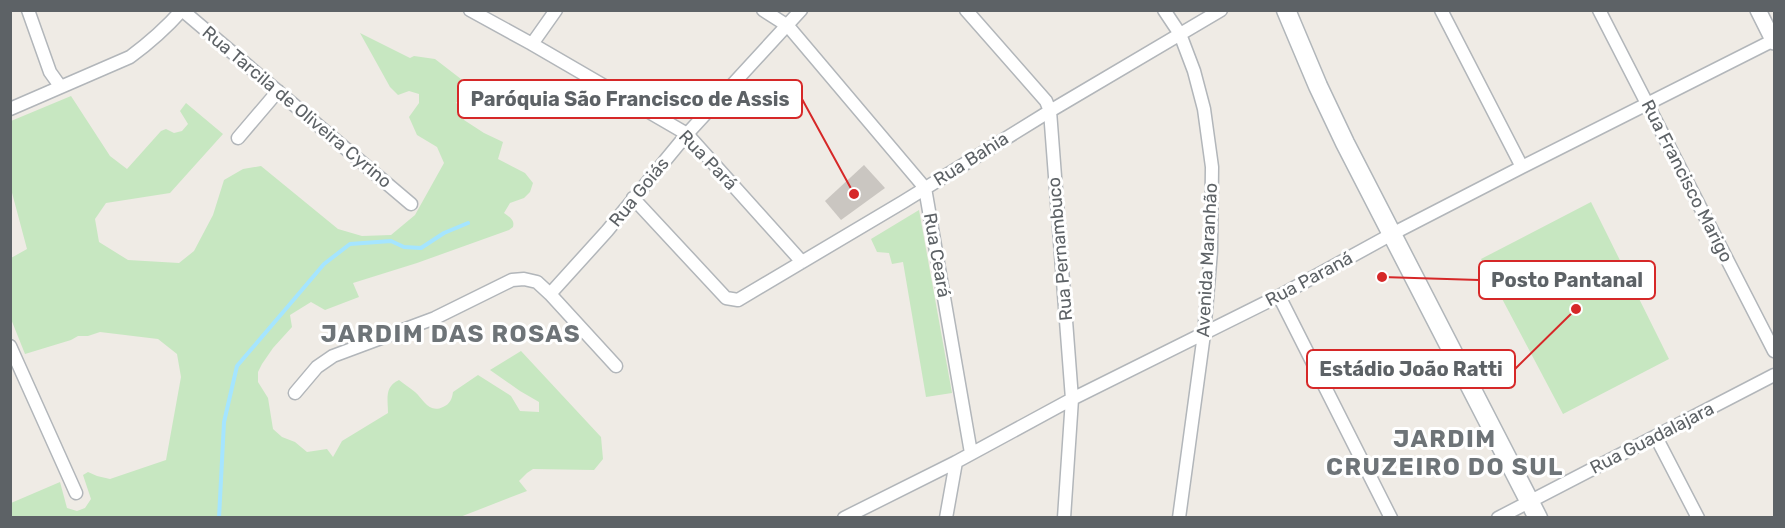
<svg xmlns="http://www.w3.org/2000/svg" width="1785" height="528" viewBox="0 0 1785 528" font-family="Rubik,sans-serif">
	<style>
		.green { fill: #c7e7c1 }
		.lines { fill: none; stroke-linecap: round; stroke-linejoin: round }
		.stream { stroke: #a5e5ff; stroke-width: 4 }
		.building { fill: #cac6c1 }
		.minor-casing { stroke: #b2b6ba; stroke-width: 15 }
		.tertiary-casing { stroke: #b2b6ba; stroke-width: 18 }
		.secondary-casing { stroke: #b1b6ba; stroke-width: 21 }
		.minor { stroke: #fff; stroke-width: 12 }
		.tertiary { stroke: #fff; stroke-width: 15 }
		.secondary { stroke: #fff; stroke-width: 18 }
		.labels { text-anchor: middle; dominant-baseline: central; stroke-width: 6; stroke-linejoin: round; paint-order: stroke }
		.street-label { font-size: 18px; fill: #5d6266; stroke: #fff }
		.district-label { font-size: 24px; font-weight: bold; letter-spacing: 1.5px; fill: #6e7478; stroke: #fff }
		.leader { fill: none; stroke: #d62828; stroke-width: 2 }
		.callout-dot { fill: #d62828; stroke: #fff; stroke-width: 2 }
		.callout { fill: #fff; stroke: #d62828; stroke-width: 2 }
		.callout-label { font-size: 20px; text-anchor: middle; font-weight: bold; fill: #5d6266 }
	</style>
	<rect width="100%" height="100%" fill="#efebe5"/>
	<path class="green" d="M360 33 410 58 414 56 435 59 483 96 471 102H456L464 120 484 133 503 142 498 159 525 173 533 183 530 192 524 198 510 203 504 213C509 217 515 219 513 227L509 230 417 263 353 283 359 297 325 310 311 302 290 315 292 327 273 348 262 364 258 372V382L268 398 273 429 282 437 295 442 307 452 327 449 333 457 342 441 388 413C388 399 384 387 399 380 404 384 410 388 415 392 423 399 429 414 443 407 450 404 452 399 453 392L478 375 511 396 520 411 539 412V402L520 391 490 370 521 351 601 437 603 459 594 470 533 469 527 473 519 481 527 491 460 517H11V503L60 482 67 508 77 511 85 508 91 499 83 475 88 472 97 476 110 479 166 460 181 377 177 354 158 339 100 332 88 336H78L71 340 25 354 11 319V258L27 249 11 189V121L71 96 110 156 127 169 161 131 166 129 174 133 182 131 188 124 180 111 186 103 223 134 170 193 106 203 95 219 99 242 128 260 179 263 194 251 213 215 224 180 243 169 261 166 338 229 362 236 391 235 415 215 444 163 437 147 417 135 409 117 419 103V94L409 91 398 95 390 87Z
		M1591 202 1669 359 1563 414 1481 259Z
		M919 210 952 393 926 397 903 262 892 264 889 253 877 252 871 239Z"/>
	<g class="lines">
		<path class="stream" d="M219 518 224 422 237 366 290 304 324 264 350 244 391 241 404 247 421 248 444 233 468 223"/>
	</g>
	<path class="building" d="M864 165 885 188 841 220 825 201Z"/>
	<g class="lines">
		<defs>
			<path id="minor" d="M28 10 50 72 60 86
				M182 10 411 204
				M470 10 532 44 687 134 802 262
				M763 10 788 26 925 188 971 453
				M966 10 1046 101 1050 111 1072 399 1064 518
				M1164 10 1180 34 1194 71 1204 109 1212 167 1211 251 1204 334 1179 518
				M1441 10 1522 167
				M1599 10 1774 351
				M532 44 556 10
				M10 109 130 57C149 43 166 28 182 10
				M238 138 278 91
				M633 198 726 298 738 300 903 202 1050 111 1221 10
				M550 294 607 231 687 134 801 10
				M1279 296 1391 518
				M10 346 76 493
				M295 393 317 367 333 356 435 318 512 280 524 279 537 282 550 294 616 366
				M1656 437 1698 518
				M844 518 956 462 1072 399 1279 296 1392 234 1522 167 1774 40
				M946 518 956 462
				M1498 518 1774 375"/>
			<path id="tertiary" d="M1758 10 1774 42"/>
			<path id="secondary" d="M1286 10 1318 86 1345 143 1538 518"/>
		</defs>
		<use href="#minor" class="minor-casing"/>
		<use href="#tertiary" class="tertiary-casing"/>
		<use href="#secondary" class="secondary-casing"/>
		<use href="#minor" class="minor"/>
		<use href="#tertiary" class="tertiary"/>
		<use href="#secondary" class="secondary"/>
	</g>
	<g class="labels">
		<g class="street-label">
			<text transform="translate(297 107) rotate(40)">Rua Tarcila de Oliveira Cyrino</text>
			<text transform="translate(971 159) rotate(-32)">Rua Bahia</text>
			<text transform="translate(708 160) rotate(46)">Rua Pará</text>
			<text transform="translate(1687 181) rotate(63)">Rua Francisco Marigo</text>
			<text transform="translate(639 192) rotate(-51)">Rua Goiás</text>
			<text transform="translate(1060 249) rotate(-95)">Rua Pernambuco</text>
			<text transform="translate(937 255) rotate(80)">Rua Ceará</text>
			<text transform="translate(1207 260) rotate(-87)">Avenida Maranhão</text>
			<text transform="translate(1309 279) rotate(-28)">Rua Paraná</text>
			<text transform="translate(1652 438) rotate(-27)">Rua Guadalajara</text>
		</g>
		<g class="district-label">
			<text x="451" y="334">JARDIM DAS ROSAS</text>
			<text x="1445" y="439">JARDIM<tspan x="1445" dy="28">CRUZEIRO DO SUL</tspan></text>
		</g>
	</g>
	<path class="leader" d="M854 194L802 99M1382 277L1479 280M1576 309L1515 369"/>
	<g class="callout-dot">
		<circle cx="854" cy="194" r="6"/>
		<circle cx="1382" cy="277" r="6"/>
		<circle cx="1576" cy="309" r="6"/>
	</g>
	<g class="callout">
		<rect x="458" y="80" width="344" height="38" rx="6"/>
		<rect x="1479" y="261" width="176" height="38" rx="6"/>
		<rect x="1307" y="350" width="208" height="38" rx="6"/>
	</g>
	<g class="callout-label">
		<text x="630" y="106">Paróquia São Francisco de Assis</text>
		<text x="1567" y="287">Posto Pantanal</text>
		<text x="1411" y="376">Estádio João Ratti</text>
	</g>
	<rect width="1785" height="528" fill="none" stroke="#5d6266" stroke-width="24"/>
</svg>
